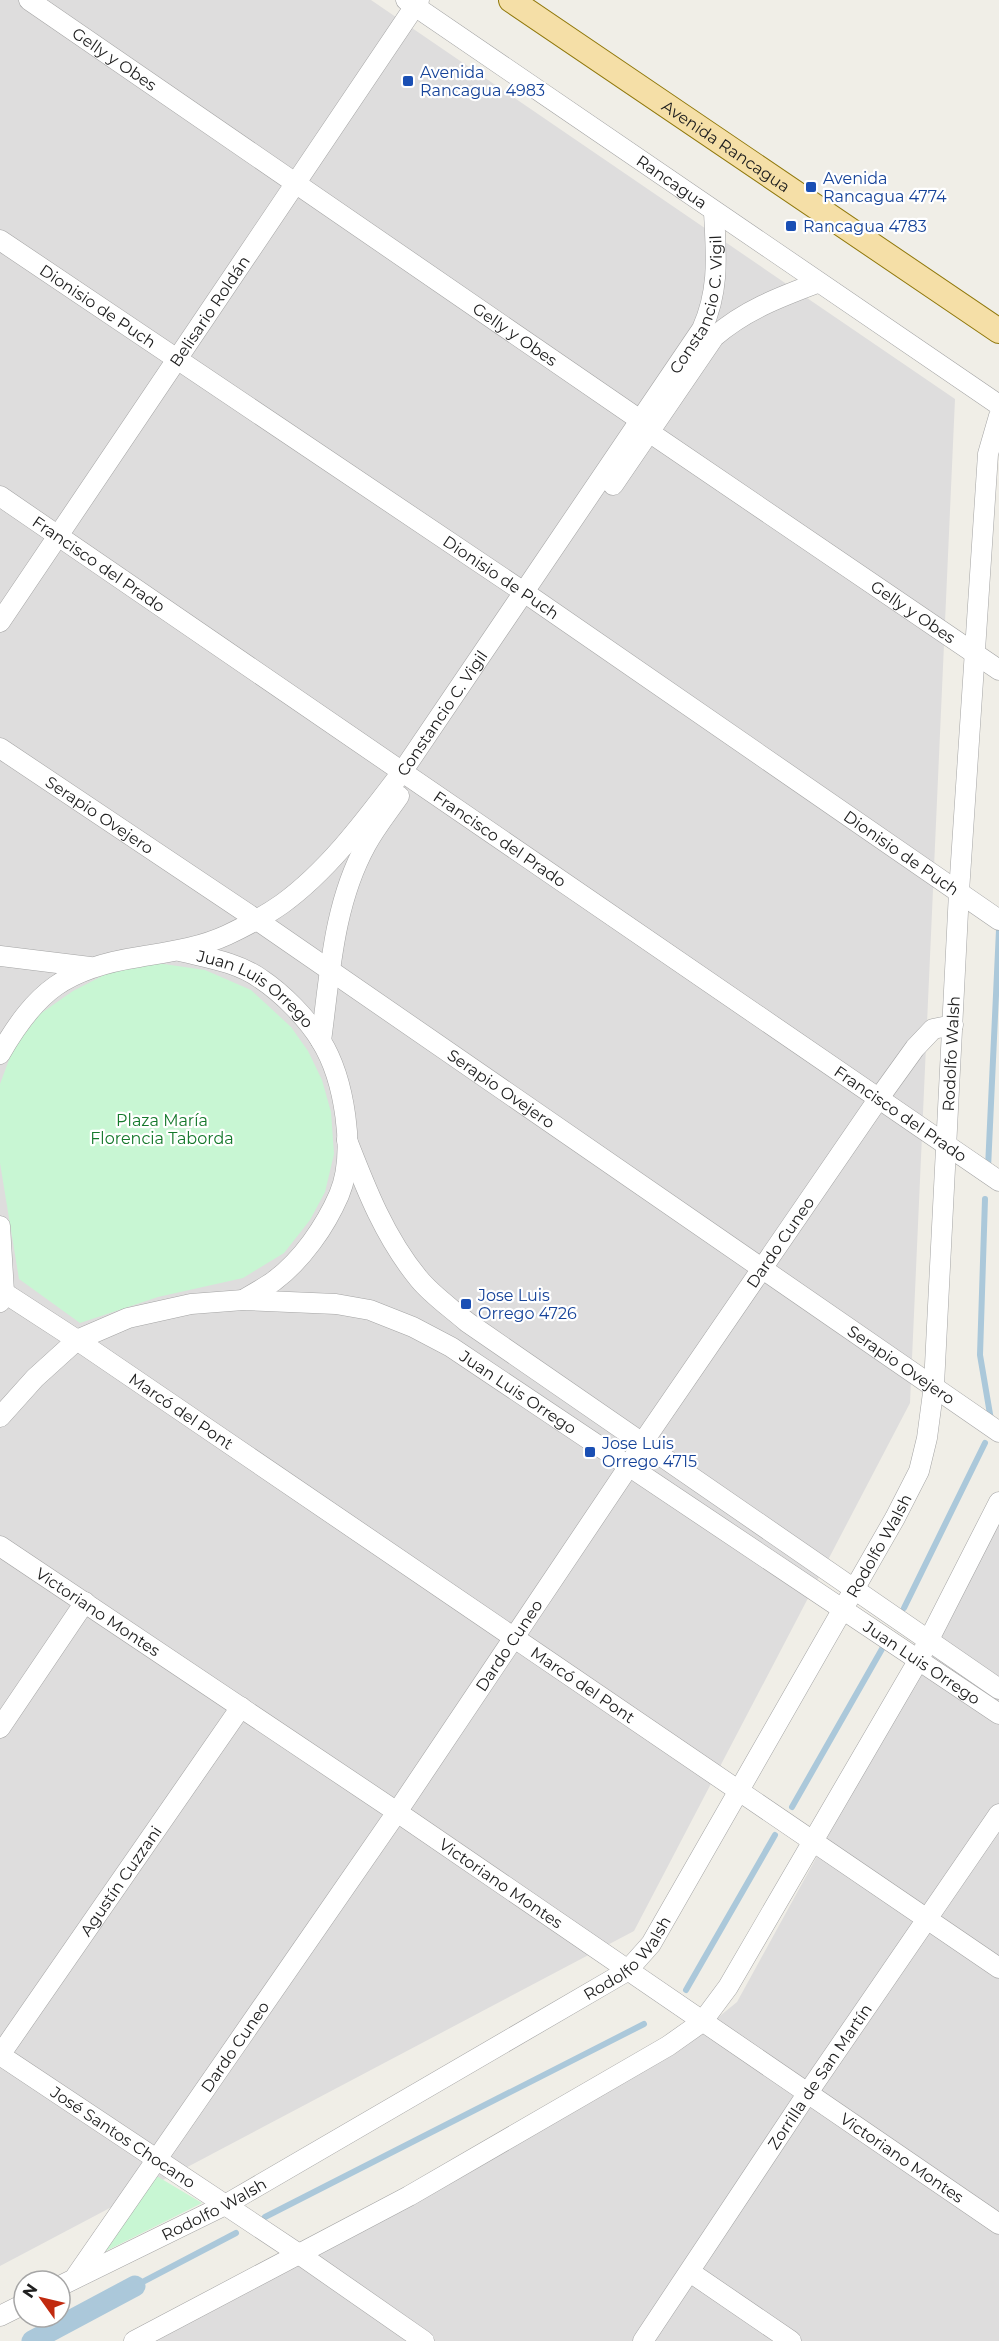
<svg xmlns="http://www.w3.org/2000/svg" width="999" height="2341" viewBox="0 0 999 2341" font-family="Montserrat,sans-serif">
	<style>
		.residential { fill: #dedddd }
		.park { fill: #c8f6d3 }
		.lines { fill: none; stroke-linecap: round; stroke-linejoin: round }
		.stream { stroke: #abc8da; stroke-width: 6 }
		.canal { stroke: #abc8da; stroke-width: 21 }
		.minor-casing { stroke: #a4a4a4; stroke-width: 21 }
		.major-casing { stroke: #90780b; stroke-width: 26 }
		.minor { stroke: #fff; stroke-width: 20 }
		.major { stroke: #f5dfa7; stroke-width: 24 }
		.transit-dot { fill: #1a4fb4; stroke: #fff; stroke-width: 2 }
		.labels { text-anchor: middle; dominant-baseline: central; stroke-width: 4.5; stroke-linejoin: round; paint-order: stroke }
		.street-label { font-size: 16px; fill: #202020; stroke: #fff }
		.transit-label { font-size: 16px; fill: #164399; stroke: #fff; text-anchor: start }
		.park-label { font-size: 16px; fill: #14782b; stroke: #fff }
	</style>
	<rect width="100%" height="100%" fill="#f0eee7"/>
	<path class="residential" d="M0 0H371L955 399 910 1403 634 1931 0 2266Z
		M999 1525V2341H137L671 2056 737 2002Z"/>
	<path class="park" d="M157 963 205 970 251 990 291 1027 308 1051 322 1080 331 1112 334 1154 325 1192 310 1220 284 1253 243 1278 158 1297 80 1323 19 1279 0 1163V1084L13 1049 40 1014 73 991 110 972Z
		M155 2175 202 2203 104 2252Z"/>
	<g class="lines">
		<path class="stream" d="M988 1168 999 930
			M985 1199 980 1355 991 1420
			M904 1608 985 1443
			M792 1807 882 1649
			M686 1990 775 1835
			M265 2217 644 2024
			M135 2286 236 2233"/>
		<path class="canal" d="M32 2341 135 2286"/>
		<defs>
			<g id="minor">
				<path id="s1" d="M29 0 640 420 649 432 999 670"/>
				<path id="s2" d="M406 0 999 405"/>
				<path id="s3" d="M0 240 534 599 999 920"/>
				<path d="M613 485 714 337C745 310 780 297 817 283"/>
				<path id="s4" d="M0 496 999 1181"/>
				<path id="s5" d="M0 622 419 0"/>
				<path id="s6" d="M0 748 257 920 999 1432"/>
				<path id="s7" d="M180 951C208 958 237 962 261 979 282 993 308 1019 321 1041 344 1078 357 1153 339 1195 325 1227 302 1260 274 1281 264 1288 253 1294 243 1300"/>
				<path d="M0 956 90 967"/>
				<path d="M321 1041C330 975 333 905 366 845 375 828 388 812 399 796"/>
				<path id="s8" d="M0 1054C36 991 66 968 139 957 168 952 199 948 227 935 246 926 265 916 282 904 329 870 367 818 402 772L702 329C720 289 716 254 714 212"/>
				<path d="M347 1140C366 1189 385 1238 419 1279 432 1295 451 1308 467 1322L999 1689"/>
				<path d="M0 1226 4 1292 0 1302"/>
				<path id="s9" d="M0 1290 77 1340 999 1968"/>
				<path id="s10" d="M0 1417 35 1378 77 1340 128 1318 191 1304 243 1300 336 1304 370 1310 413 1327 451 1347 999 1714"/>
				<path id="s11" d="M0 1546 397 1812 999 2224"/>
				<path d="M0 1728 85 1602"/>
				<path id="s12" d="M0 2055 299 2254 424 2341"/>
				<path id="s13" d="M0 2055 241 1707"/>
				<path d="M690 2272 791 2341"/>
				<path id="s14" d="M76 2276 397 1812 629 1466 643 1442 879 1098 915 1048 933 1029 953 1025"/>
				<path id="s15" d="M60 2286 225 2205 627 1971 651 1944 895 1518 919 1471 927 1438 934 1385 959 892 988 454 999 416"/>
				<path d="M0 2316 24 2304"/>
				<path d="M134 2341 409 2196 668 2046 702 2022 728 1987 918 1661 999 1502"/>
				<path id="s16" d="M643 2341 807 2094 999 1814"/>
			</g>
			<g id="major">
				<path id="s17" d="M511 0 999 331"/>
			</g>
		</defs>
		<use href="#minor" class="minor-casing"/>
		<use href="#major" class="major-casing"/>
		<use href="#minor" class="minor"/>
		<use href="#major" class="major"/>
	</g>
	<g class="transit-dot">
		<rect x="402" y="75" width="12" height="12" rx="3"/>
		<rect x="805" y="181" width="12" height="12" rx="3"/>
		<rect x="785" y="220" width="12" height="12" rx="3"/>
		<rect x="460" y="1298" width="12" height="12" rx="3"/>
		<rect x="584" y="1446" width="12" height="12" rx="3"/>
	</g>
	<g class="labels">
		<g class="street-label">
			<text stroke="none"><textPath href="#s1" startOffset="104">Gelly y Obes</textPath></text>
			<text stroke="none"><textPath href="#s17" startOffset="260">Avenida Rancagua</textPath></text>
			<text stroke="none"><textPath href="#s2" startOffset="322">Rancagua</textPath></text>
			<text stroke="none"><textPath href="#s8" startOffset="1068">Constancio C. Vigil</textPath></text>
			<text stroke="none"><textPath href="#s3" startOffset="118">Dionisio de Puch</textPath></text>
			<text stroke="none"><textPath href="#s5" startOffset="375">Belisario Roldán</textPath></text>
			<text stroke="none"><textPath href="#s1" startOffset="590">Gelly y Obes</textPath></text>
			<text stroke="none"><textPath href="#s4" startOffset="120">Francisco del Prado</textPath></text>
			<text stroke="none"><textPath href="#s3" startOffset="604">Dionisio de Puch</textPath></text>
			<text stroke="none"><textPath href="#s1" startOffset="1076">Gelly y Obes</textPath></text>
			<text stroke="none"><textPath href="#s8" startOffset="582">Constancio C. Vigil</textPath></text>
			<text stroke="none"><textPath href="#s6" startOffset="120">Serapio Ovejero</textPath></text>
			<text stroke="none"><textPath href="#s4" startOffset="606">Francisco del Prado</textPath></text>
			<text stroke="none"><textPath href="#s3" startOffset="1090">Dionisio de Puch</textPath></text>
			<text stroke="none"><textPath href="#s7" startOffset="86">Juan Luis Orrego</textPath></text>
			<text stroke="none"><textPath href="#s15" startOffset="1648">Rodolfo Walsh</textPath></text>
			<text stroke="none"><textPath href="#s6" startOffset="606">Serapio Ovejero</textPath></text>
			<text stroke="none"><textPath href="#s4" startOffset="1092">Francisco del Prado</textPath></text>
			<text stroke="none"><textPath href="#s14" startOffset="1251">Dardo Cuneo</textPath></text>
			<text stroke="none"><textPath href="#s6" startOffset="1092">Serapio Ovejero</textPath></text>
			<text stroke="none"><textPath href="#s10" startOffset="579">Juan Luis Orrego</textPath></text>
			<text stroke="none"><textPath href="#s9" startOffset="218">Marcó del Pont</textPath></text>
			<text stroke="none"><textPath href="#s15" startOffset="1144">Rodolfo Walsh</textPath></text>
			<text stroke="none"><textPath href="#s11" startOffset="118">Victoriano Montes</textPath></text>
			<text stroke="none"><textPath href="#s14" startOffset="765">Dardo Cuneo</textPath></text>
			<text stroke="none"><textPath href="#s10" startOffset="1065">Juan Luis Orrego</textPath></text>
			<text stroke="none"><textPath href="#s9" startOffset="704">Marcó del Pont</textPath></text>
			<text stroke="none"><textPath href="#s13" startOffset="212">Agustín Cuzzani</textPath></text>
			<text stroke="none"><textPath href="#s11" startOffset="604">Victoriano Montes</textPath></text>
			<text stroke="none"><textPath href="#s15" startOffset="658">Rodolfo Walsh</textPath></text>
			<text stroke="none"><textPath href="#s14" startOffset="279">Dardo Cuneo</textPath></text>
			<text stroke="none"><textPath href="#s16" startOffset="318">Zorrilla de San Martín</textPath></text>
			<text stroke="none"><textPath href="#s12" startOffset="148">José Santos Chocano</textPath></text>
			<text stroke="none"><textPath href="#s11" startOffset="1090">Victoriano Montes</textPath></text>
			<text stroke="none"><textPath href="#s15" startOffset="172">Rodolfo Walsh</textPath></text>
		</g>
		<g class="transit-label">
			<text x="420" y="72">Avenida<tspan x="420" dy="18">Rancagua 4983</tspan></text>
			<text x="823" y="178">Avenida<tspan x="823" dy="18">Rancagua 4774</tspan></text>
			<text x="803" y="226">Rancagua 4783</text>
			<text x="478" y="1295">Jose Luis<tspan x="478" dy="18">Orrego 4726</tspan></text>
			<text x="602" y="1443">Jose Luis<tspan x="602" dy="18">Orrego 4715</tspan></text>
		</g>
		<g class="park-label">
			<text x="162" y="1120">Plaza María<tspan x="162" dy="18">Florencia Taborda</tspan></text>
		</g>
	</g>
	<g transform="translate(42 2299) rotate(304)"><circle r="28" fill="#ffffff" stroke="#a6a6a6" stroke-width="1.5"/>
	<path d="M0-4.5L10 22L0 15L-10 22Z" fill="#c12a0f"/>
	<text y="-9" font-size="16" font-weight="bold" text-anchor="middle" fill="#202020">N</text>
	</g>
</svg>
